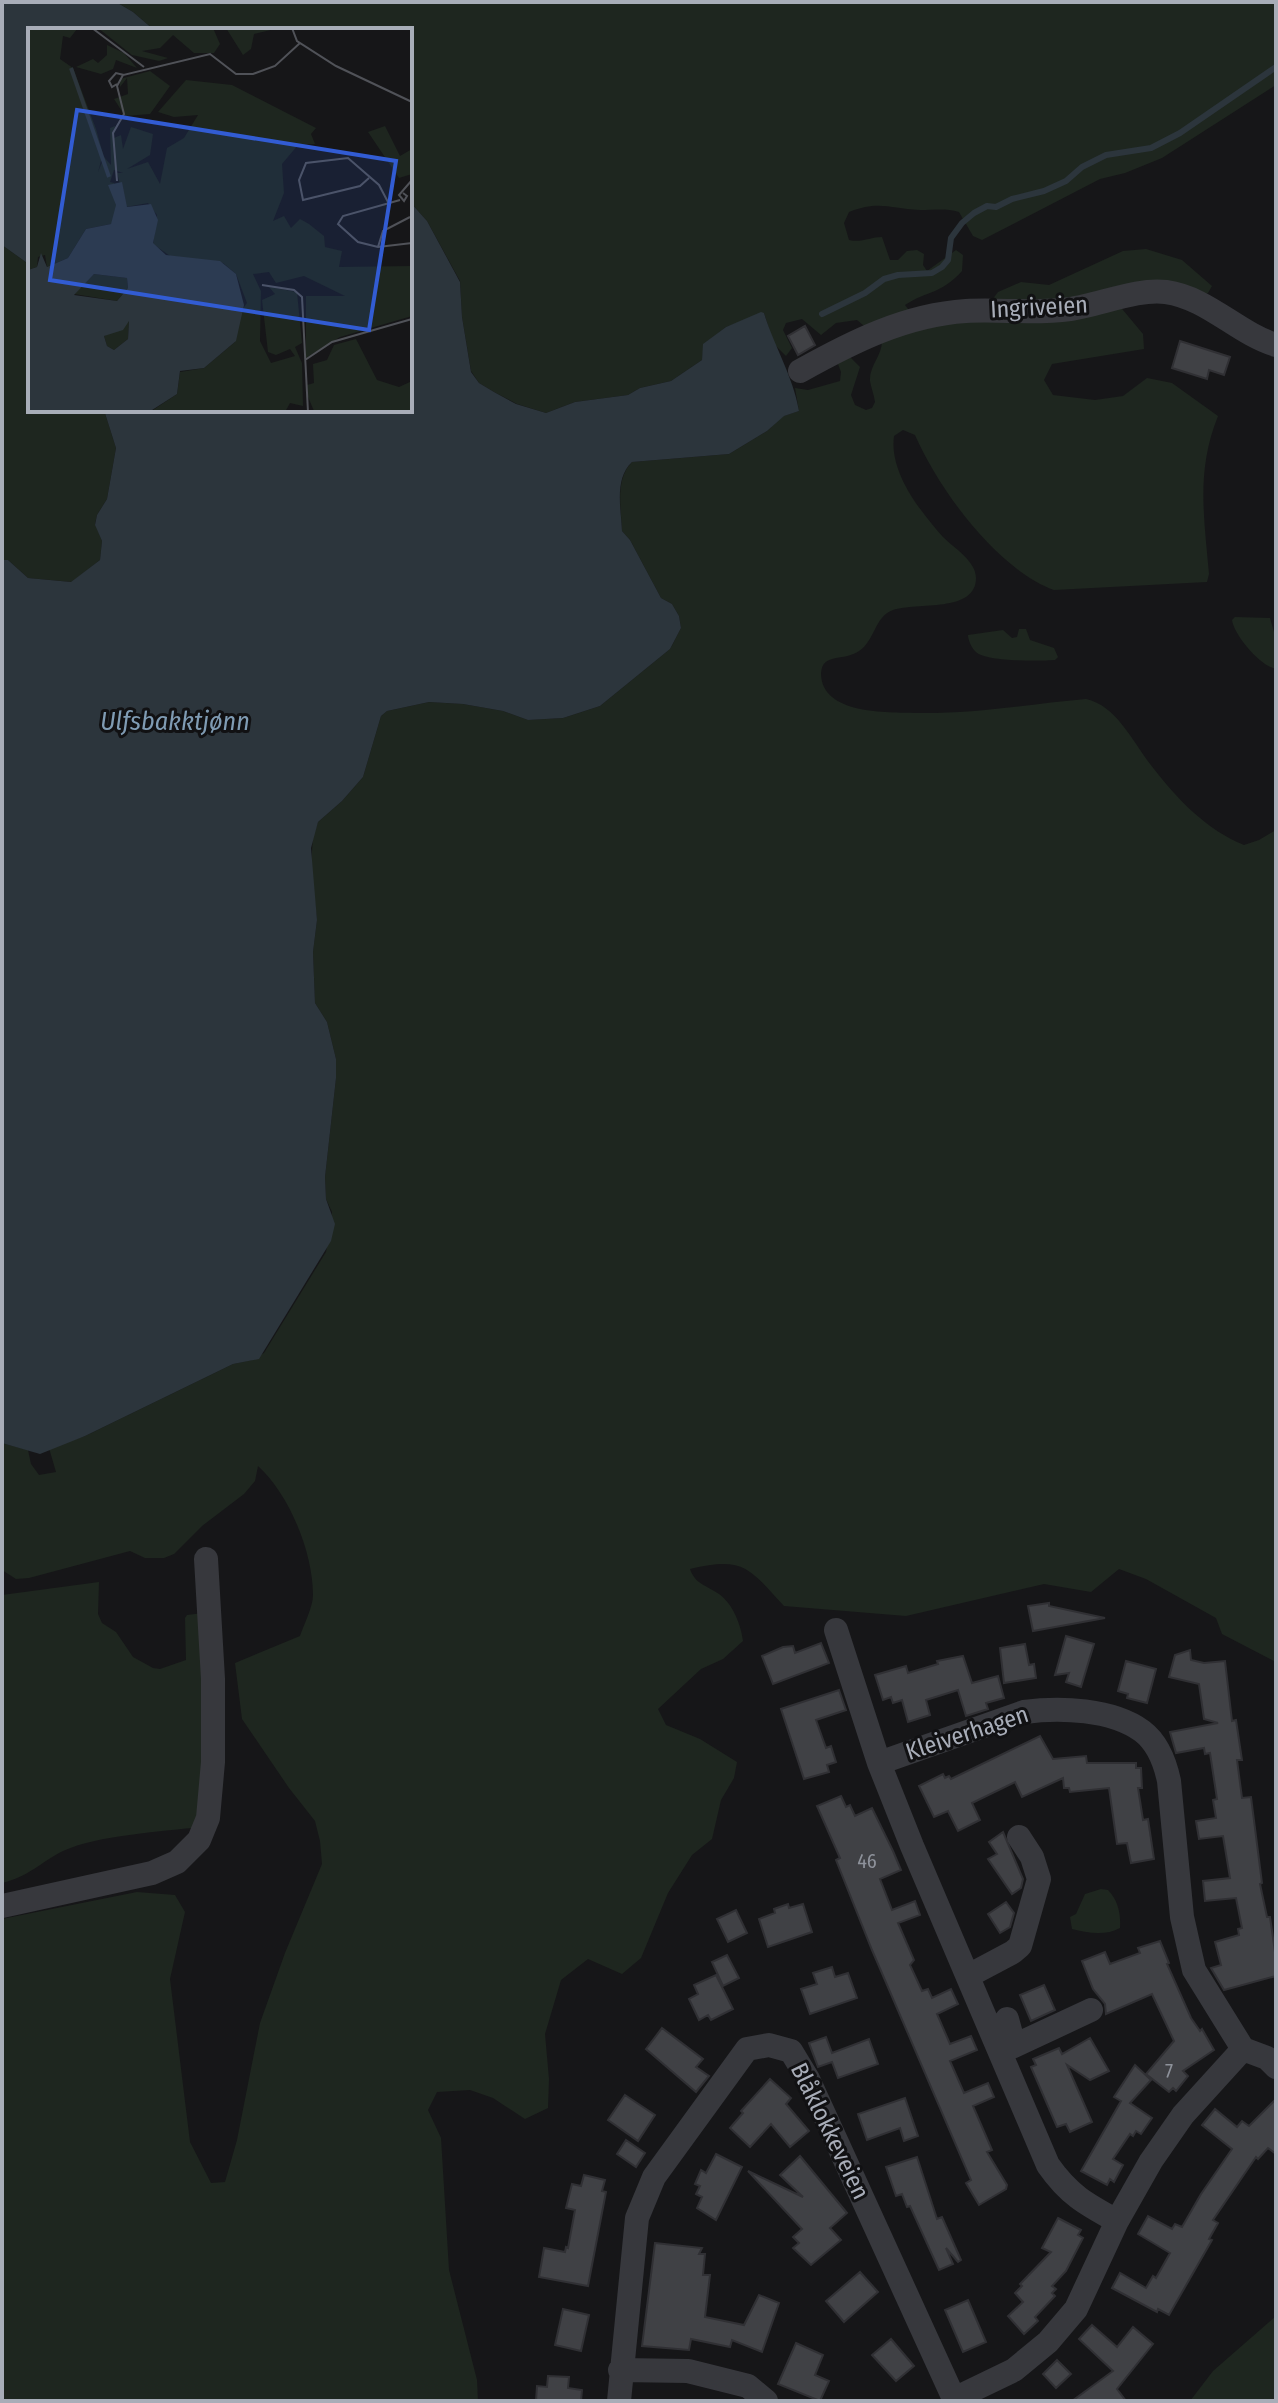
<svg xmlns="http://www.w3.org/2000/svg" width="1278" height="2403" viewBox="0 0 1278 2403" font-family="'Fira Sans Condensed',sans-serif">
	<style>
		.green { fill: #1e261f }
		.water { fill: #2c353c }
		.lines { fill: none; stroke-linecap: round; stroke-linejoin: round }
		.stream { stroke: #2c353c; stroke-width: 6 }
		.building { fill: #404145; stroke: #303034; stroke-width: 2 }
		.minor { stroke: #37383d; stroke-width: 24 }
		.labels { text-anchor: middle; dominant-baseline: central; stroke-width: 6; stroke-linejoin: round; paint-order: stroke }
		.number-label { font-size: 20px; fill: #8e929b }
		.street-label { font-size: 24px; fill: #a8adb8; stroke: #111113 }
		.water-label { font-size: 26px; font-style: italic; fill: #7f9bb3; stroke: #111113 }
		.inset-river { fill: none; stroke: #2c353c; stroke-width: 4 }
		.inset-road { fill: none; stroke: #505258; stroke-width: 2 }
		.view { fill: #325cd3; fill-opacity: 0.15; stroke: #325cd3; stroke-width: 4 }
		.inset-edge { fill: none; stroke: #a8adb8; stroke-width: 4 }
	</style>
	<rect width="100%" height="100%" fill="#161618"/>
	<path class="green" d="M116 2H1276V85L1162 158 1125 173 1100 179 982 240 973 236 959 212C946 208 934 210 920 210 890 209 880 200 849 212L844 223 849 240C862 243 870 237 882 237L890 260H898L907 251 917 250 924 254 923 265 927 271 956 250 963 255 962 271C940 295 928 290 905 305L911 313 992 300 998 292 1021 282 1049 285 1123 251 1146 249 1182 260 1212 286 1208 293 1202 295 1118 304 1143 334 1144 349 1052 364 1044 380 1053 395 1095 400 1123 396 1147 378 1172 383 1218 416C1196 471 1204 516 1209 574L1207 582 1054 590C997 569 939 490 915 435L903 430 894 436C889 472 920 511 943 537 954 548 976 561 976 578 976 613 917 602 893 610 874 617 875 641 859 651 853 655 844 657 836 658 827 660 822 662 821 673 821 715 887 712 917 713 973 714 1030 704 1086 699 1118 706 1134 745 1154 769 1178 800 1207 830 1244 845L1259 840 1276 830V1662L1222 1634 1216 1618 1146 1579 1119 1569 1091 1592 1044 1584 906 1616 784 1606C749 1568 744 1556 690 1569 695 1584 706 1585 719 1594 733 1604 741 1625 743 1641L723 1659 701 1669 658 1709 666 1725 700 1739 737 1762 734 1778 721 1800 712 1839 692 1855 668 1893 641 1958 622 1974 588 1959 561 1980 545 2034 549 2079 548 2108 525 2119 493 2098 470 2090 437 2092 428 2110 441 2138 449 2270 477 2380 478 2401H2V1919L137 1892 175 1895 185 1912 170 1979 190 2142 211 2183 225 2182 237 2140 260 2023 285 1953 322 1864 320 1841 315 1821 289 1788 242 1719 235 1663 300 1636C304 1624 313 1607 313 1595 313 1552 289 1494 258 1466L255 1481 244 1494 202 1526 174 1554 164 1558H145L130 1551 29 1578 16 1579 2 1570V1443L28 1450 31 1464 39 1475 56 1472 49 1448 85 1436 233 1364 252 1360 264 1353 326 1252 332 1212 326 1199 325 1177 336 1078V1059L327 1022 315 1003 313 952 317 920 311 868 313 835 318 822 342 801 363 777 381 716 387 711 429 702 463 704 503 711 528 720 563 718 600 706 670 649 681 628 679 616 672 604 661 598 630 540 622 531C621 508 615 479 632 462L729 454 767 431 783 416 799 411 795 388 808 390 840 381 841 372 838 364 850 357 860 367 851 395 855 405 866 410 872 408 875 402C874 395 871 387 870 381 869 366 882 356 882 341L857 320 836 323 821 335 802 319 786 323 783 330 792 348 786 356 774 344 764 313 726 327 704 344 702 360 671 381 640 388 628 395 575 402 546 413 517 404 494 392 479 383 471 371 462 317 460 281 427 221 410 202V30H154L133 12Z
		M2 245 30 265V410H104L116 448 107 499 97 515 95 524 102 541 100 560 72 582 28 578 8 560H2Z
		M1235 617 1270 618 1274 632 1276 669C1260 666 1234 635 1232 620Z
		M1019 629H1026L1030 640 1054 648 1058 657 1055 660C1040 661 987 662 976 652 972 649 968 640 968 635L1003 630 1012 638 1017 637Z
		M99 1582 98 1614 102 1623 116 1632 133 1657 153 1668 160 1669 186 1660 185 1618 187 1615 203 1613 206 1672 199 1827C160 1832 98 1835 63 1851 41 1862 28 1877 2 1883V1595Z
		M1101 1889 1108 1890C1118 1900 1121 1914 1120 1928 1106 1936 1087 1933 1072 1929L1070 1917 1076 1914 1085 1894Z
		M1276 2316V2401H1190L1213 2371Z"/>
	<path class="water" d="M2 2H116L133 12 154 30H30V265L2 245Z
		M410 202 427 221 460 282 462 317 471 372 479 383 494 392 516 404 546 413 575 402 628 395 640 388 671 381 702 360 703 344 726 327 761 312 764 313C774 346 793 376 799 411L784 416 767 431 729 454 632 462C614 479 621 508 622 531L630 540 661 598 672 604 679 616 681 628 670 649 600 706 563 718 528 720 503 711 463 704 429 702 387 711 381 716 363 777 342 801 318 822 311 848 317 920 313 952 315 1003 327 1022 336 1059V1078L325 1177 326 1199 335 1224 331 1241 259 1359 233 1364 85 1436 40 1454 2 1443V560H8L28 578 71 582 100 560 102 541 95 525 97 515 107 499 116 448 104 410H410Z"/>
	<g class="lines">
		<path class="stream" d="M822 314 865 293 884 279 898 275 932 273 942 267 948 260 951 238 962 223 974 213 987 206 996 207 1012 199 1044 191 1066 181 1082 167 1106 155 1151 148 1180 133 1276 67"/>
	</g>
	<path class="building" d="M805 326 815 345 798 355 788 336Z
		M1180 341 1230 357 1224 375 1209 370 1207 379 1172 368Z
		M1049 1603V1606L1105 1618 1033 1631 1028 1606Z
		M1066 1636 1094 1644 1081 1687 1066 1682 1069 1673 1055 1675Z
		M821 1643 829 1663 773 1684 762 1656 783 1647 793 1646 795 1653Z
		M1025 1644 1029 1665 1034 1664 1036 1678 1004 1683 1000 1648Z
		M1190 1650 1191 1660 1204 1663 1225 1661 1232 1721 1236 1720 1242 1760H1237L1242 1798 1251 1797 1262 1883 1260 1884 1267 1917H1270L1276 1959V1976L1224 1990 1211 1968 1221 1965 1215 1942 1239 1935 1238 1929 1242 1928 1236 1898 1205 1901 1203 1881 1230 1878 1223 1836 1199 1839 1196 1821 1216 1818 1213 1800 1217 1799 1210 1753 1205 1754 1204 1748 1176 1753 1170 1732 1218 1723 1204 1719 1199 1684 1169 1677 1175 1655Z
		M963 1656 972 1683 998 1676 1004 1698 986 1703 988 1709 966 1716 958 1690 926 1700 930 1715 908 1722 902 1700 893 1703 891 1697 883 1700 875 1675 906 1666 908 1673 938 1664 937 1661Z
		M1126 1661 1156 1669 1147 1703 1127 1698 1128 1694 1118 1691Z
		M839 1690 846 1710 816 1720 826 1748 831 1746 836 1762 827 1765 829 1772 804 1779 781 1709Z
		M1040 1736 1053 1759 1086 1756 1087 1763H1136V1768H1141L1142 1788H1138L1143 1820 1148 1819 1154 1859 1131 1863 1127 1843 1117 1844 1109 1788 1070 1792 1069 1788H1064L1063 1778 1022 1797 1015 1782 972 1803 980 1820 958 1831 948 1811 934 1817 919 1786 943 1774 945 1778 949 1776 951 1779Z
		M841 1796 846 1807 850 1805 855 1816 872 1808 893 1851 901 1870 880 1879 892 1910 915 1901 920 1915 898 1923 914 1960 910 1965 922 1991 928 1989 932 1998 951 1989 958 2004 937 2014 950 2044 971 2036 977 2050 950 2061 964 2093 988 2083 994 2097 973 2106 992 2150 987 2152 1007 2185 1006 2189 979 2205 966 2183 971 2180 872 1950 836 1860 840 1858 817 1806Z
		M1003 1832 1023 1879 1021 1888 1012 1894 988 1859 997 1854 989 1842Z
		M1006 1902 1014 1913 1010 1927 1000 1933 988 1914Z
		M788 1904 789 1908 803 1904 812 1932 768 1947 759 1919 775 1913 774 1909Z
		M736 1910 747 1933 728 1942 717 1919Z
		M1160 1941 1169 1963 1167 1964 1191 2018 1200 2031 1202 2029 1214 2050 1183 2071 1188 2076 1176 2091 1173 2088 1169 2092 1146 2074 1174 2041 1152 1994 1106 2014 1105 2004 1093 1989 1082 1961 1105 1952 1110 1964 1140 1953 1138 1948Z
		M727 1955 739 1978 723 1986 712 1962Z
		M832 1967 835 1977 848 1973 857 1998 810 2014 801 1989 817 1984 813 1973Z
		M716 1975 733 2009 711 2020 708 2015 699 2020 689 1999 698 1994 694 1985Z
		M1044 1985 1055 2010 1031 2021 1020 1995Z
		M662 2028 703 2059 696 2067 709 2076 696 2092 646 2049Z
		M826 2037 832 2053 869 2039 878 2064 838 2078 832 2062 818 2067 809 2043Z
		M1090 2038 1109 2071 1090 2080 1067 2065 1092 2122 1070 2132 1066 2124 1057 2127 1031 2067 1036 2065 1033 2059 1059 2048 1062 2054Z
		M1135 2065 1151 2080 1130 2103 1152 2118 1141 2134 1136 2131 1133 2136 1130 2134 1113 2159 1123 2165 1114 2182 1110 2179 1107 2185 1081 2171 1121 2101 1114 2097Z
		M770 2079 791 2098 786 2104 809 2131 790 2147 771 2124 750 2147 730 2128 743 2113 741 2111Z
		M625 2095 655 2115 638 2141 608 2120Z
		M905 2098 918 2136 904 2141 900 2128 867 2140 858 2114Z
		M1276 2099V2154L1268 2148 1258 2159 1256 2157 1213 2220 1218 2223 1209 2239 1212 2240 1169 2315 1158 2309 1157 2312 1112 2288 1120 2273 1146 2288 1153 2276 1156 2278 1170 2253 1138 2234 1148 2216 1172 2229 1175 2224 1182 2227 1201 2194 1232 2149 1202 2125 1215 2109 1237 2127 1242 2121 1249 2126Z
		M626 2140 645 2153 636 2167 617 2154Z
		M716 2154 742 2167 716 2220 697 2208 702 2197 696 2194 700 2186 695 2184 701 2170 706 2173Z
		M800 2156 847 2213 830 2228 841 2240 811 2265 793 2248 799 2243 793 2237 802 2229 748 2171 803 2197 780 2175Z
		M917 2157 937 2219 942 2217 961 2260 958 2262 946 2248 953 2264 939 2270 910 2206 907 2207 902 2194 896 2196 886 2167Z
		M584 2175 605 2180 602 2191 606 2192 588 2286 539 2277 544 2248 565 2252 566 2247 568 2248 575 2210 566 2208 572 2184 581 2186Z
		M1058 2218 1081 2230 1078 2235 1083 2238 1066 2271 1052 2286 1056 2289 1052 2293 1055 2296 1035 2317 1038 2321 1024 2334 1008 2316 1023 2302 1015 2293 1022 2286 1020 2284 1051 2252 1042 2248Z
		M655 2243 702 2248 699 2254H705L703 2275H710L705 2317 744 2325 759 2295 779 2303 762 2352 732 2340 730 2347 691 2339 689 2350 642 2346Z
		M860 2272 878 2292 844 2322 826 2301Z
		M968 2300 986 2342 963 2352 945 2310Z
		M563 2309 589 2315 581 2351 555 2345Z
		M1092 2325 1117 2347 1133 2327 1153 2344 1117 2389 1126 2401H1072L1113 2371 1079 2339Z
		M891 2339 914 2366 896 2381 872 2355Z
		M796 2343 823 2355 815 2375 829 2381 820 2401 778 2384Z
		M1057 2360 1071 2374 1056 2388 1043 2374Z
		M548 2376 569 2377 568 2388 582 2390 581 2401H536L537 2386 547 2387Z"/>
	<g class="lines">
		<path class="minor" d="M800 371C852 342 905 315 966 311 1000 309 1035 314 1070 309 1099 305 1138 288 1166 292 1208 298 1237 333 1276 345
			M836 1630 879 1763
			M2 1906 152 1873 177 1862 199 1840 208 1818 213 1762V1679L206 1559
			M968 1976 1013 1952 1020 1946 1039 1879 1032 1857 1019 1837
			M1007 2019 1014 2045
			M1243 2049 1267 2058 1276 2067
			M1001 2052 1091 2010
			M620 2370 688 2371 748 2386 766 2401
			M954 2399 1014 2370 1048 2342 1076 2309 1117 2221 1151 2161 1183 2115 1243 2049 1194 1970 1182 1917 1169 1781C1165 1762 1158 1743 1142 1731 1112 1709 1060 1707 1024 1712L879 1763 912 1846 1048 2165C1069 2195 1086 2204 1117 2221
			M619 2401 637 2218 654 2177 747 2049 769 2045 791 2051 808 2079 955 2401"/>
	</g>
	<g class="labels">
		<g class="number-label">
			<text x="867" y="1861">46</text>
			<text x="1169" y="2071">7</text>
		</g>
		<g class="street-label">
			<text transform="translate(1039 307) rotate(-3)">Ingriveien</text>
			<text transform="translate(967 1733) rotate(-18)">Kleiverhagen</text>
			<text transform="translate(830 2131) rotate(64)">Blåklokkeveien</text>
		</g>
		<g class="water-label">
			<text x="175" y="721">Ulfsbakktjønn</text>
		</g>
	</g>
	<g transform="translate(28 28)">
		<rect width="384" height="384" fill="#161618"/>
		<path d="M0 0 49 1 42 10 35 8 32 31 45 40 68 101 75 126 70 144 76 129 83 137 82 100 87 98 86 110 93 107 95 121 103 99 125 106 122 127 99 141 120 134 132 156 139 120 156 110 170 87 146 89 130 84 158 52 204 57 288 100 283 106 287 116 270 117 254 136 256 165 245 193 256 188 263 200 272 191 281 196 296 208 297 219 314 223 311 239 384 238V288L312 309 278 330V268H317L276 248 248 255 241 244 225 246 233 263 232 313 243 335 267 328 262 321 248 327 240 324 234 272 247 266 241 259 269 264 274 315 267 319 274 335 275 378 262 375 257 384H122L149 366 152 344 176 340 207 314 211 286 219 275 208 246 195 235 142 228 125 216 129 187 120 175 98 179 89 145H95L86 142 82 154 86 155 89 188 83 196 58 201 40 230 19 239 17 227 10 229 9 239 0 242ZM70 0H185L192 16 186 25H166L145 7 132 20 114 23 140 30 131 33 104 27ZM198 0H251L226 6 223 21 215 27ZM79 17 96 25 109 40 88 32 85 41 73 46 48 39 65 31 70 35 79 27ZM122 43 142 58 122 86 97 88 86 71 100 66 99 50 92 59V51ZM357 98 372 128 384 121V146L371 150 340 104ZM66 246 99 250 100 260 89 273 46 266ZM101 293 100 311 86 322 79 318 76 308ZM328 311 349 352 371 359 384 353V384L286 383 278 364 279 357 286 355 285 336 299 332 306 317Z" fill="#1e261f"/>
		<path d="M94 154 99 179 123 176 130 192 125 215 138 227 192 233 208 246 216 277 208 313 176 340 152 343 149 366 121 384H0V242L9 239 13 225 19 239 40 230 58 201 83 196 88 177 80 157ZM66 246 99 250 100 260 89 273 46 267ZM101 293 100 311 86 322 79 318 76 308 95 302Z" fill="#2c353c" fill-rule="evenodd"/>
		<path class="inset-river" d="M43 40 81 149"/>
		<path class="inset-road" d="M64 0 116 39M264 0 269 13 308 38 384 74M89 56 84 59 81 53 88 45 96 47M341 150 332 158 275 172 271 152 278 135 320 130 351 157 361 176M89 153 85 105 96 86 89 58 95 47 182 26 208 46H225L247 38 272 15M375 165 379 168 376 173 371 167 384 152M372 172 315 188 310 196 330 214 350 219 384 215M350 219 355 203 382 189M234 257 266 262 274 269 280 384M277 332 304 314 384 291"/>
		<path class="view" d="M49 82 368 133 341 302 22 252Z"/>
		<rect width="384" height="384" class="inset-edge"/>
	</g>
	<rect width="1278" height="2403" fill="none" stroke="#a8adb8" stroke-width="8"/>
</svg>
